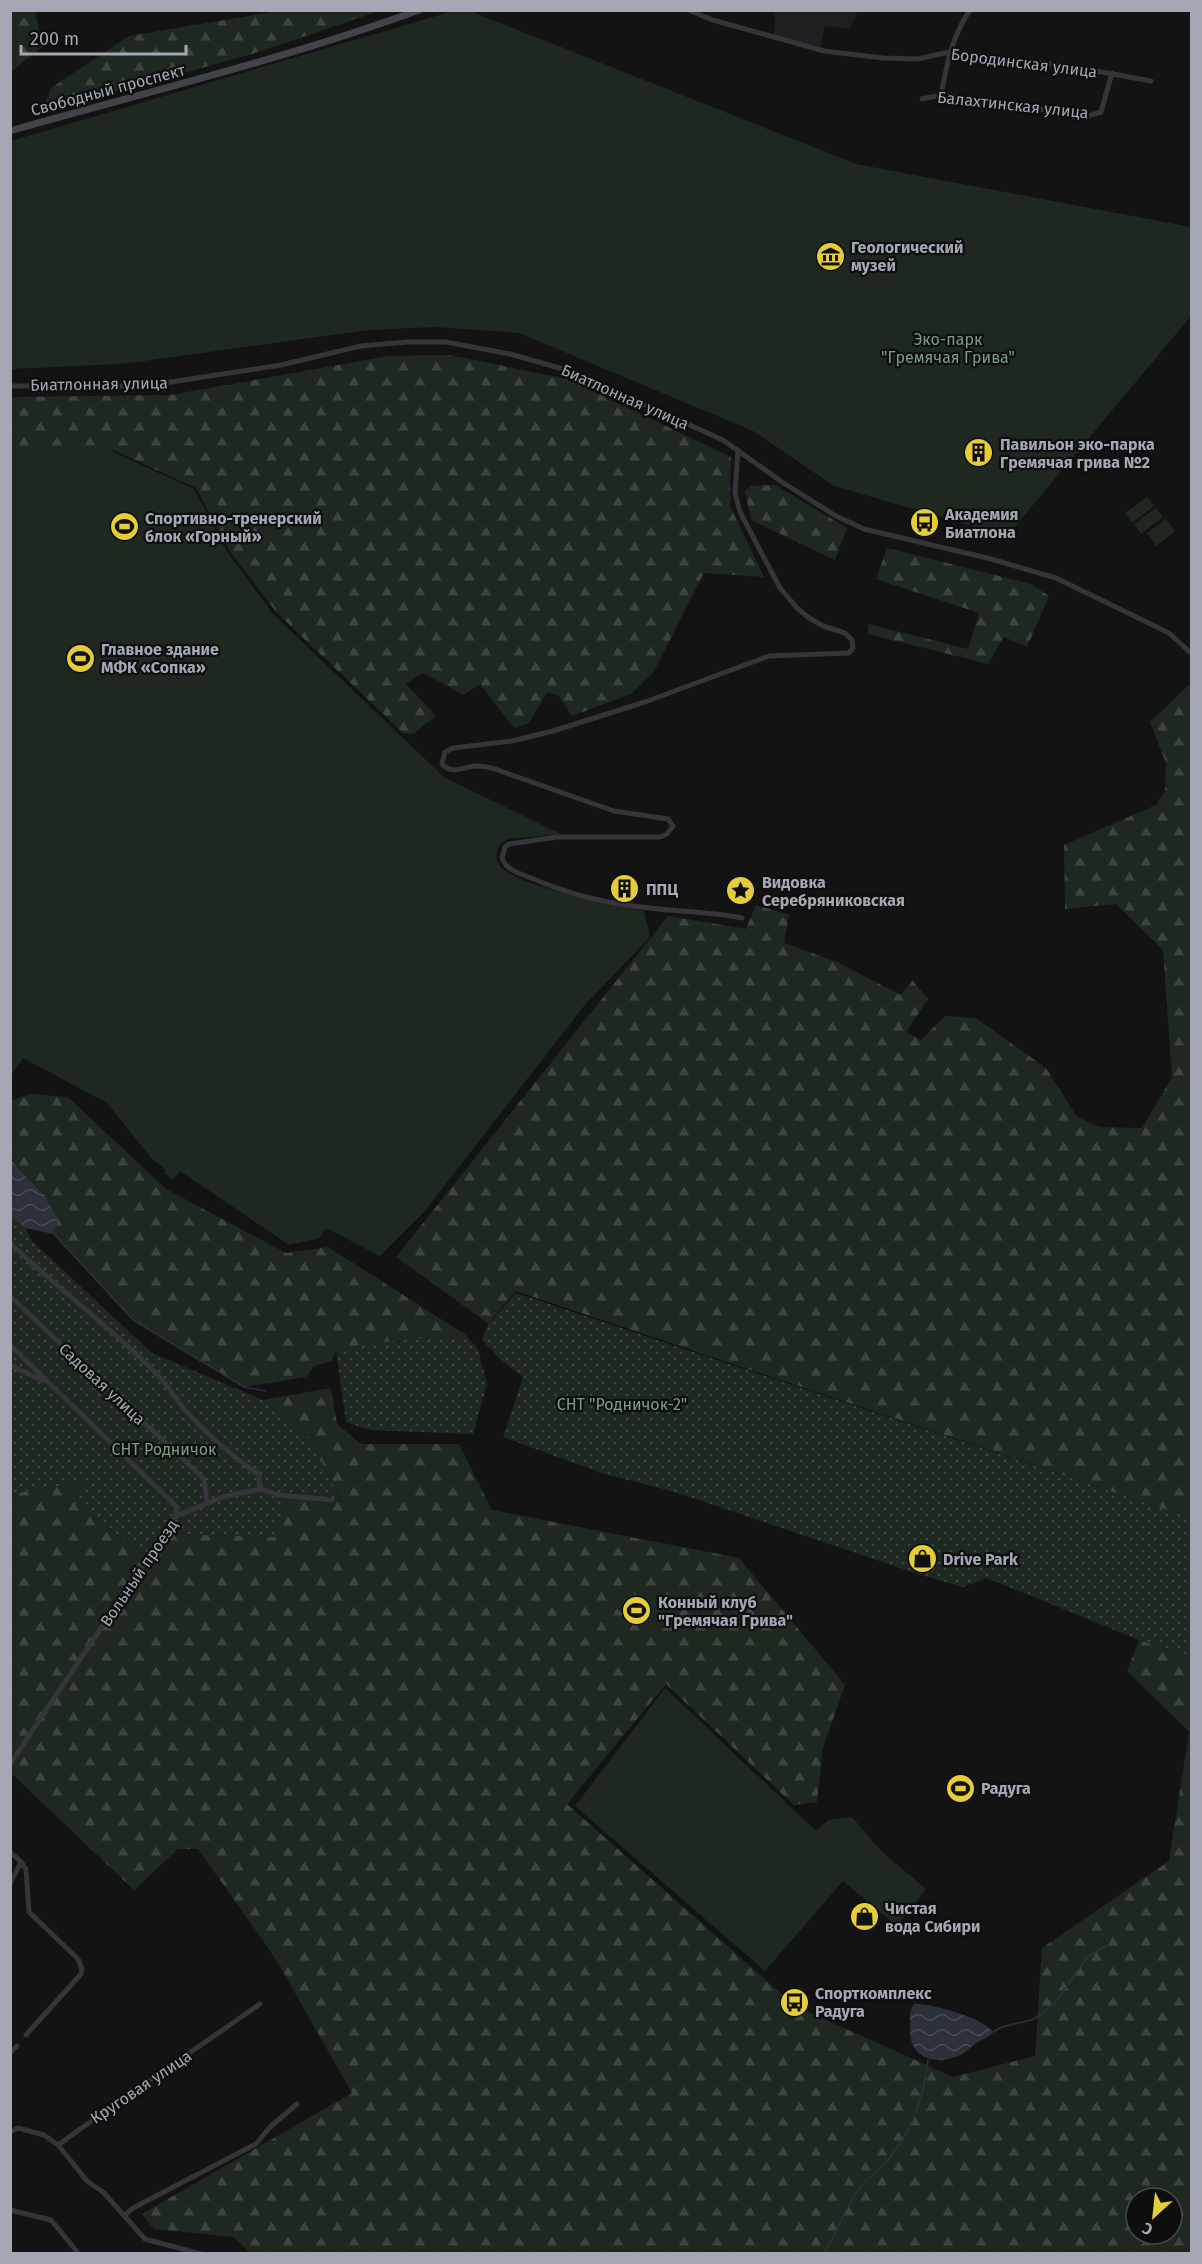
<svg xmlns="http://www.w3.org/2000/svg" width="1202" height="2264" viewBox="0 0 1202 2264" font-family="'Fira Sans',sans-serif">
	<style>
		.built { fill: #1f1f21 }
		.grass { fill: url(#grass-dots) }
		.forest { fill: url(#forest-firs); fill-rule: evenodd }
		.park { fill: #1f2721 }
		.water { fill: url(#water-waves) }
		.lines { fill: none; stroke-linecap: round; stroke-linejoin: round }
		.stream { stroke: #2c3139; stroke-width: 1.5 }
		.street { stroke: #343439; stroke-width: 5 }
		.secondary { stroke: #424249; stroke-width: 7 }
		.labels { text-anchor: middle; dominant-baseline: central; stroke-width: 4.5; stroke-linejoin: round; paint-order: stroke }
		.street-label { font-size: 16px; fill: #a5a7b4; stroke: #0e0e0f }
		.poi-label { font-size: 16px; font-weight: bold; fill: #a5a7b4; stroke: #0e0e0f; text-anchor: start }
		.park-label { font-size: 16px; fill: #7d9e85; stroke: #0e0e0f }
	</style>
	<defs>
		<pattern id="grass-dots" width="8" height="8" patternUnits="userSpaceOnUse" patternTransform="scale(1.5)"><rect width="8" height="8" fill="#1f2721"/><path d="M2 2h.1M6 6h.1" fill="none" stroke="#3d443f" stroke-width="1.8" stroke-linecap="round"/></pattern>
		<pattern id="forest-firs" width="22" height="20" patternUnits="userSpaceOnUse" patternTransform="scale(1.5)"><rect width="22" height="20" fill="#1f2721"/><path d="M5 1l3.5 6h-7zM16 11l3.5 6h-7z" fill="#3d443f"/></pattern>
		<pattern id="water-waves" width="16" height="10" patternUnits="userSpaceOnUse" patternTransform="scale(1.5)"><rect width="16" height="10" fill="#2c3139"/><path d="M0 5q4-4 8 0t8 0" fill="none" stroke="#484c53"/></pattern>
	</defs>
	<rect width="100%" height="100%" fill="#131314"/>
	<path class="built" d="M775 11H858L850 29 825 26 820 47 774 35Z"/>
	<path class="grass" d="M11 1217 26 1228 32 1241 152 1353 263 1400 310 1438 342 1503 275 1537 169 1534 154 1561 73 1502 85 1482 11 1494Z
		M516 1293 1191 1518V1656L1139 1640 987 1578 963 1587 921 1575 675 1492 601 1473 503 1437 523 1377 500 1359 482 1340 488 1324Z
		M466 1335 478 1349 487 1384 473 1434 369 1430 346 1422 336 1350 383 1342Z"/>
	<path class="forest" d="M11 10 35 11 43 46 11 72Z
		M278 11H379L262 51 41 113 51 88 129 36Z
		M450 355 567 379 731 457 730 506 764 577 704 573 653 673 631 694 572 716 558 695 547 692 529 723 514 728 480 684 464 695 423 673 406 684 436 716 413 734 403 733 277 613 231 553 196 488 113 450 66 545 11 454V397L170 395 389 356Z
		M775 485 847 528 835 560 751 520 745 491 751 486Z
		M887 548 1031 584 1049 596 1027 647 1004 637 988 664 868 634V624L968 649 979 613 876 579Z
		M1191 683V1518L516 1291 488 1323 396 1257 668 916 746 929 756 905 789 915 784 943 837 962 901 995 912 980 928 999 906 1032 921 1040 945 1016 976 1018 1046 1068 1077 1117 1100 1127 1142 1128 1172 1077 1163 950 1116 904 1065 909 1064 845 1156 805 1165 791 1166 763 1150 722Z
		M30 1094 68 1097 166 1189 286 1253 328 1247 466 1335 384 1342 336 1350 332 1361 314 1366 306 1377 244 1387 133 1320 53 1234 58 1220 46 1197 11 1159V1101Z
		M331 1388 337 1424 361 1444H459L492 1510 739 1558 845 1685 823 1748 817 1802 794 1805 666 1684 567 1804 795 2006 953 2077 1035 2056 1042 1948 1169 1861 1189 1732 1127 1671 1139 1640 1191 1656V2253L252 2254 233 2237 154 2229 142 2214 352 2093 274 1956 198 1849H178L134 1890 11 1773 10 1494 85 1482 73 1502 153 1561 169 1534 275 1537 285 1502H342L310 1438 263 1400ZM1136 2198H1172V2234H1136Z"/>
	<path class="park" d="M453 11H470L856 164 1191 227V316L1007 536 834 486 753 431 519 333 435 327 369 330 122 364 11 369V141Z
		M10 446 109 450 194 489 228 553 273 614 444 777 561 834 508 839 499 845 496 857C497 860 498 863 500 866 517 887 615 905 644 911L650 937 584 1006 424 1212 380 1256 326 1228 320 1238 289 1245 180 1171 173 1180 164 1173 166 1170 152 1159 107 1103 23 1058 11 1075Z
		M1147 497 1154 506 1132 523 1125 513Z
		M1156 508 1163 517 1141 534 1134 524Z
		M1166 519 1175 531 1156 546 1147 533Z
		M629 1590 660 1614 646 1632 615 1607Z
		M665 1688 816 1831 828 1820 852 1817 883 1853 926 1889 897 1926 843 1881 765 1971 575 1806Z"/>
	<path class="water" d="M10 1159 46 1197 58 1220 53 1234 26 1228 11 1217Z
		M914 2004C933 2004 981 2017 993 2032 988 2038 984 2038 978 2042 971 2046 966 2053 958 2056 933 2066 908 2057 910 2027 910 2019 909 2010 914 2004Z"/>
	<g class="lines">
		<path class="stream" d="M54 1234 133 1320 244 1387 266 1391
			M993 2032 1002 2027 1031 2020 1039 2016 1056 2001 1088 1956 1106 1946
			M824 2254C837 2231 845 2207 861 2186 869 2176 880 2170 888 2160 912 2131 924 2097 928 2060"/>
		<path class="street" d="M688 10 713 20 824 51 883 58 918 59 949 52 1069 66 1151 81
			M941 95C947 64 952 36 970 10
			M922 99 941 95 1088 116 1101 112 1112 73
			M10 386H145L281 365 361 346 407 342H446L510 354 570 371 723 440 785 484 836 516 864 529 991 559 1056 578 1169 633 1192 654
			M738 450 735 493 740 512 780 588 797 608 809 618 823 626 845 633 852 640 853 648 849 653 769 656 645 702 553 731 512 741 453 748 445 752 442 764C453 776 463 766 476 766 482 766 487 767 492 768L614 811 668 819 673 826 667 834 660 837H557L509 844 505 847 502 858C506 870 520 874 531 878 566 893 604 903 642 907 675 912 709 911 742 918
			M10 1243C57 1288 109 1326 155 1372 167 1384 175 1398 186 1411 208 1436 232 1456 259 1475L260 1489
			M10 1296 204 1479 207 1502
			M10 1345 177 1507 176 1516
			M10 1365 44 1381
			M10 1764 176 1516 223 1497 260 1489 279 1495 332 1500
			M10 1852 21 1862 10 1884
			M21 1862 26 1869 29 1912 78 1959 82 1969 81 1974 26 2035
			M10 2053 17 2046
			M10 2132 18 2128 44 2135 58 2145C124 2097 193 2051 260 2004
			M58 2145 88 2182 103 2192 145 2239 201 2254
			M10 2210 51 2220 79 2254
			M125 2215 133 2208 256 2144 270 2127 297 2104"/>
		<path class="secondary" d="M10 131C147 92 285 59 419 10"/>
	</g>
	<defs>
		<symbol id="museum-disc" viewBox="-11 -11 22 22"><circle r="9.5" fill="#e5cc3a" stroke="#0e0e0f"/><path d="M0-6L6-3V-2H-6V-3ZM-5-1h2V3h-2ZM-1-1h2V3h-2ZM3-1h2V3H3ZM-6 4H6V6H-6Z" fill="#111"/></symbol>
		<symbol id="building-disc" viewBox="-11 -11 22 22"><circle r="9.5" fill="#e5cc3a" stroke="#0e0e0f"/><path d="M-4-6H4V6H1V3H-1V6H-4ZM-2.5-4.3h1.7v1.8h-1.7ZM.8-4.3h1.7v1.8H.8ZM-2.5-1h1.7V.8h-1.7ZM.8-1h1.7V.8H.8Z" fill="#111"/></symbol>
		<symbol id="bus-disc" viewBox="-11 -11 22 22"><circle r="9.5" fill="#e5cc3a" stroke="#0e0e0f"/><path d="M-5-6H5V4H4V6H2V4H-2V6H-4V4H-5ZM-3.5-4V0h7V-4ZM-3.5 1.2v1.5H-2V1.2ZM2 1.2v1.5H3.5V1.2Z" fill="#111"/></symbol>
		<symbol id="stadium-disc" viewBox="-11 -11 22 22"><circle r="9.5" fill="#e5cc3a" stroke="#0e0e0f"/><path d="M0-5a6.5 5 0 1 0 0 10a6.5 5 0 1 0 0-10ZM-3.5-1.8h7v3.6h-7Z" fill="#111"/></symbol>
		<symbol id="sight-disc" viewBox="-11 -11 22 22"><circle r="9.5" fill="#e5cc3a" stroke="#0e0e0f"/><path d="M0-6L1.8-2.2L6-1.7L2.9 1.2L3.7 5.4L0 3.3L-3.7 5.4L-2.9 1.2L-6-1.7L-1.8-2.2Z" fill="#111"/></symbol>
		<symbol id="shop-disc" viewBox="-11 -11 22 22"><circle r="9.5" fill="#e5cc3a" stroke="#0e0e0f"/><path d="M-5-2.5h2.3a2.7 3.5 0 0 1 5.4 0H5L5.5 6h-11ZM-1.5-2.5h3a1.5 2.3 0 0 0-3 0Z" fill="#111"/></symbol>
	</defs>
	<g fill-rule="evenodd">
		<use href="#museum-disc" x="814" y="240" width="33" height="33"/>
		<use href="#building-disc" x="962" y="436" width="33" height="33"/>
		<use href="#bus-disc" x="908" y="506" width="33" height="33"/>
		<use href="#stadium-disc" x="108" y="510" width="33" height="33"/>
		<use href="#stadium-disc" x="64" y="642" width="33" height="33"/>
		<use href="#building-disc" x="608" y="872" width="33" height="33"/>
		<use href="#sight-disc" x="724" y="874" width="33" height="33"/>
		<use href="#shop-disc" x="906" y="1542" width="33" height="33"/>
		<use href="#stadium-disc" x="620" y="1594" width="33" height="33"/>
		<use href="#stadium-disc" x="944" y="1772" width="33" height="33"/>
		<use href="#shop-disc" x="848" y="1900" width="33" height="33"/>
		<use href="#bus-disc" x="778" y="1986" width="33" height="33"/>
	</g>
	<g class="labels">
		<g class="street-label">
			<text transform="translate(1024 63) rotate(7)">Бородинская улица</text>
			<text transform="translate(108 90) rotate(-15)">Свободный проспект</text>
			<text transform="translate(1013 105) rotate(6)">Балахтинская улица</text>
			<text transform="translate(99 384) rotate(-1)">Биатлонная улица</text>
			<text transform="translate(625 397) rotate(24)">Биатлонная улица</text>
			<text transform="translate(102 1384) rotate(43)">Садовая улица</text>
			<text transform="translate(139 1573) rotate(-56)">Вольный проезд</text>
			<text transform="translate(141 2087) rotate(-34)">Круговая улица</text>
		</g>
		<g class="poi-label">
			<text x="851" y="247">Геологический<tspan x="851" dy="18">музей</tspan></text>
			<text x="1000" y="444">Павильон эко-парка<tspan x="1000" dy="18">Гремячая грива №2</tspan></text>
			<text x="945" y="514">Академия<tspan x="945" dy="18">Биатлона</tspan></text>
			<text x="145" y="518">Спортивно-тренерский<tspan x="145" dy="18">блок «Горный»</tspan></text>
			<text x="101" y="649">Главное здание<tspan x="101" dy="18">МФК «Сопка»</tspan></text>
			<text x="762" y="882">Видовка<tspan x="762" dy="18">Серебряниковская</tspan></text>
			<text x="646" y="889">ППЦ</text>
			<text x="943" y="1559">Drive Park</text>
			<text x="658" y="1602">Конный клуб<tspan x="658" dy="18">"Гремячая Грива"</tspan></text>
			<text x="981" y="1788">Радуга</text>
			<text x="885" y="1908">Чистая<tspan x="885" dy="18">вода Сибири</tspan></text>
			<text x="815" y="1993">Спорткомплекс<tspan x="815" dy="18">Радуга</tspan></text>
		</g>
		<g class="park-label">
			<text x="948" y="339">Эко-парк<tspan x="948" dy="18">"Гремячая Грива"</tspan></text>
			<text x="622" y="1404">СНТ "Родничок-2"</text>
			<text x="164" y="1449">СНТ Родничок</text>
		</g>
	</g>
	<rect width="1202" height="2264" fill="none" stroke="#a5a7b4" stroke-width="24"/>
	<g transform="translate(1154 2216) rotate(207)"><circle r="28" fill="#0e0e0f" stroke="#4a4b51" stroke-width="1.5"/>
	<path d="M0-4.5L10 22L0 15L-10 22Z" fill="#e5cc3a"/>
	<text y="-9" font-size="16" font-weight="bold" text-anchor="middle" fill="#a5a7b4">С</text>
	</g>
	<path d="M21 45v9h165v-9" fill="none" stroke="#a5a7b4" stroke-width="3"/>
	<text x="30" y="45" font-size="18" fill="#a5a7b4" stroke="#0e0e0f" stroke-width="4.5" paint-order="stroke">200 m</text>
</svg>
